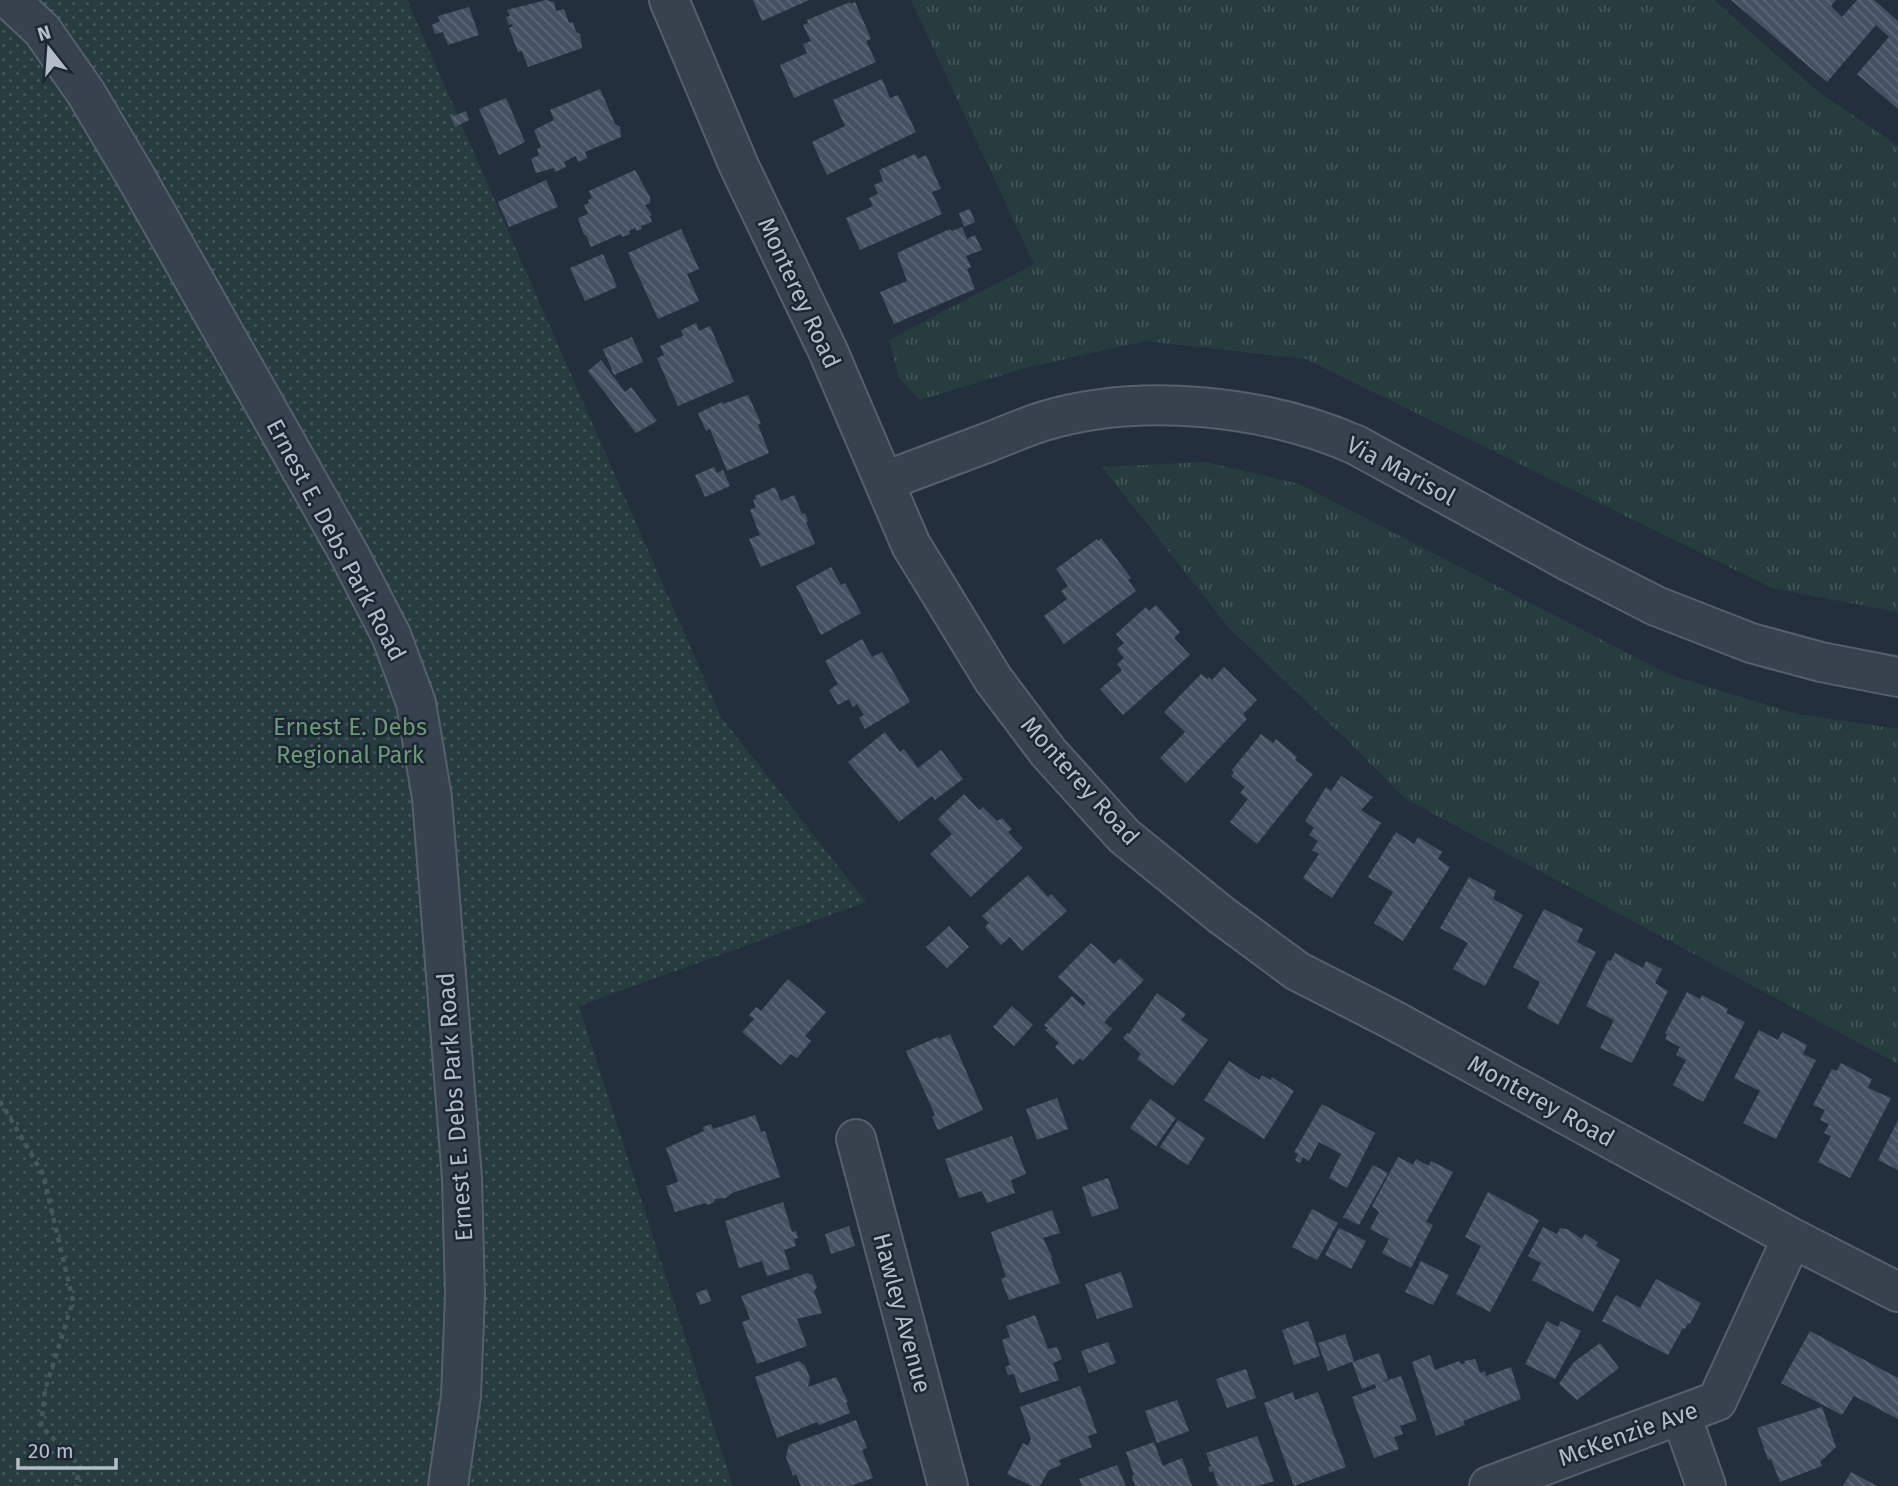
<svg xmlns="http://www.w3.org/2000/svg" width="1898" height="1486" viewBox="0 0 1898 1486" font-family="'Fira Sans',sans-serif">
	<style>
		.grass { fill: url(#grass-tufts) }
		.park { fill: url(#park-dots) }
		.building { fill: url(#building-back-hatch) }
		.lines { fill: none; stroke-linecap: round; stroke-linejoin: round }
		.minor-casing { stroke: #565f6c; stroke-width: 42 }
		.path { stroke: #44595c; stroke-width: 4.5; stroke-dasharray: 5 5; stroke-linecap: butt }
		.minor { stroke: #38414e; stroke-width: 38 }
		.labels { text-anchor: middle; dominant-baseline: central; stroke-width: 5; stroke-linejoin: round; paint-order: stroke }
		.street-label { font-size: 24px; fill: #b4bcc9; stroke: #1d2633 }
		.park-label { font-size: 24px; fill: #6b9a76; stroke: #1d2633 }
	</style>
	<defs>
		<pattern id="grass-tufts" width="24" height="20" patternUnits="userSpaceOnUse" patternTransform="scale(1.75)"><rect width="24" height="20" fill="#263c3f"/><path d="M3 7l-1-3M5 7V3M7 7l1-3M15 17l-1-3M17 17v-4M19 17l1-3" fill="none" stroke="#435659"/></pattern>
		<pattern id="park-dots" width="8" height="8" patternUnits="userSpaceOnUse" patternTransform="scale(1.75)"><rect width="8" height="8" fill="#263c3f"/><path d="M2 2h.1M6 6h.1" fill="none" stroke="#435659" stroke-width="1.8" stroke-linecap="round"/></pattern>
		<pattern id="building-back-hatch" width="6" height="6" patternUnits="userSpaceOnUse" patternTransform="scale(1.75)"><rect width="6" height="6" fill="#455162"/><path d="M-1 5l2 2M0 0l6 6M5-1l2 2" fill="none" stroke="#5d6877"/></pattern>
	</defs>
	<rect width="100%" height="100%" fill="#242f3e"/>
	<path class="grass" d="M911 0H1714L1820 93 1898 146V612L1772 588 1306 359 1145 341 1025 368 920 400 899 378 889 340 1034 264Z
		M1206 462 1299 484 1670 675 1797 714 1898 729V1064L1404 798 1346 739 1229 628 1102 467Z"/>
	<path class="park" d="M0 0H407L721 717 866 902 579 1006 733 1486H0Z"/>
	<path class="building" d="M546 0 554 2 556 11 564 9 569 23 573 22 576 32 580 34 582 48 528 67 522 51 518 52 509 28 513 26 512 24 509 25 506 17 510 16 507 10Z
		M753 0H809L762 21Z
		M1731 0H1836L1831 6 1842 17 1857 0H1874L1898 21V109L1857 74 1889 37 1876 25 1827 82Z
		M850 2 851 4 855 2 871 39 866 41 876 62 794 98 780 65 807 53 803 44 811 41 803 25 808 23 807 20Z
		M469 7 479 35 448 45 443 32 435 34 432 25 440 21 438 16Z
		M882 79 890 98 898 95 916 132 827 175 812 142 845 126 833 100Z
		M600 89 615 124 620 127 621 137 585 152 587 158 578 162 576 156 564 162 566 167 555 172 554 168 536 173 531 159 539 155 537 149 541 147 534 130 554 120 550 110Z
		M506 98 525 142 499 155 479 109Z
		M466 111 469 120 455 127 451 117Z
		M915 154 918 159 926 155 941 189 932 192 942 214 860 250 846 218 873 206 869 198 878 194 874 185 883 181 879 170Z
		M635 170 650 197V203L645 205 652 215 650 216 652 222 641 226 642 229 636 231 635 228 629 231 630 234 622 237 621 234 591 247 586 235H584L578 218 588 214 584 205 589 203 588 200 592 198 589 191Z
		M546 180 558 207 509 227 498 202Z
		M970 209 975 222 964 227 959 213Z
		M962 227 967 239 975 235 982 250 966 256 971 267 967 269 975 289 894 324 880 292 907 281 897 253 950 229 952 231Z
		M681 229 699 269 687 274 699 301 658 319 628 253Z
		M603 254 617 287 585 301 570 268Z
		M696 323 699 331 710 326 734 382 678 406 657 358 664 355 660 346 683 336 681 330Z
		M632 337 643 362 614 375 603 349Z
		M601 360 625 392 631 387 657 421 636 433 588 371Z
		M748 395 761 423 758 425 769 453 727 471 710 429 706 431 698 413 722 402 723 404Z
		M714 467 717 473 723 470 730 486 705 497 695 475Z
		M775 487 781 501 794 495 802 514 805 513 808 521 806 522 815 544 761 567 749 539 760 535 750 510 756 507 753 500 756 499 755 496Z
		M1101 538 1131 578 1128 580 1136 591 1064 644 1044 616 1067 599 1061 591 1068 586 1056 569 1097 539 1098 541Z
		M831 567 841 585 845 583 861 613 821 635 796 586Z
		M1156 605 1180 632 1174 638 1190 655 1123 715 1100 689 1122 670 1117 664 1124 658 1117 649 1124 643 1116 634 1146 607 1149 611Z
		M862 639 872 657 882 652 910 702 865 729 859 718 864 715 857 704 853 707 849 699 838 705 829 690 838 684 825 661Z
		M1224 667 1257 700 1243 714 1247 719 1186 783 1160 758 1185 732 1164 712 1201 674 1207 679 1209 677 1212 680Z
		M885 732 900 752 904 749 918 768 941 750 963 779 935 800 932 796 899 822 848 762Z
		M1261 734 1273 743 1276 739 1297 757 1295 760 1313 774 1257 844 1230 822 1248 799 1240 793 1245 787 1231 776 1234 772 1232 770Z
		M1341 776 1373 797 1361 810 1381 823 1332 898 1303 878 1319 854 1312 850 1318 841 1309 835 1314 828 1305 821 1326 787 1331 791Z
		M964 794 979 810 983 807 997 821 1002 818 1012 829 1008 832 1023 848 971 897 930 854 952 834 938 819Z
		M1396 832 1414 844 1418 837 1442 852 1438 859 1450 867 1403 941 1374 923 1393 892 1368 877Z
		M1028 875 1048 897 1051 894 1067 911 1022 951 1010 937 1001 945 985 927 989 923 982 916Z
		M1469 877 1496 891 1493 899 1523 915 1485 986 1453 969 1468 943 1440 928Z
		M1544 909 1583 929 1577 942 1596 952 1558 1025 1527 1008 1540 982 1513 967Z
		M949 926 969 947 947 968 926 947Z
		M1091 943 1114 964 1120 958 1144 980 1104 1022 1112 1029 1083 1061 1080 1058 1073 1065 1055 1047 1059 1043 1045 1030 1048 1028 1044 1025 1072 996 1083 1006 1086 1003 1058 977Z
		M1615 953 1643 968 1646 961 1662 969 1655 983 1668 991 1632 1063 1600 1048 1614 1020 1586 1006 1608 960 1611 961Z
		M788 979 826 1012 805 1036 811 1041 797 1058 791 1054 781 1065 742 1032 754 1019 749 1015 756 1007 761 1011Z
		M1687 992 1700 999 1702 995 1728 1009 1726 1013 1745 1022 1703 1102 1673 1085 1686 1060 1676 1055 1680 1047 1665 1039 1667 1035 1665 1033Z
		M1157 993 1186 1014 1181 1020 1208 1040 1173 1086 1137 1059 1141 1054 1123 1038 1127 1033 1129 1034Z
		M1012 1006 1033 1025 1014 1046 993 1027Z
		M1759 1030 1778 1040 1782 1032 1807 1045 1803 1054 1816 1060 1776 1139 1743 1123 1760 1091 1734 1078Z
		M950 1034 983 1110 938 1130 932 1117 935 1115 906 1051 938 1037 939 1039Z
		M1229 1061 1259 1080 1262 1075 1270 1080 1272 1077 1294 1091 1264 1139 1204 1100Z
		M1841 1063 1872 1079 1868 1088 1891 1098 1850 1178 1818 1162 1831 1136 1824 1133 1829 1124 1820 1120 1825 1110 1813 1105 1832 1069 1837 1071Z
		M1057 1098 1068 1129 1037 1140 1026 1109Z
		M1150 1099 1176 1118 1156 1146 1130 1128Z
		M1322 1104 1375 1133 1347 1188 1329 1178 1341 1154 1319 1142 1309 1161 1303 1157 1300 1163 1295 1160 1298 1154 1294 1152Z
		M755 1115 761 1132 765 1131 780 1177 732 1193 726 1198 715 1199 714 1202 708 1205 705 1203 675 1212 666 1186 678 1182 666 1148 704 1131 703 1127 711 1124 713 1129Z
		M1178 1120 1205 1138 1188 1165 1160 1147Z
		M1898 1120V1170L1878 1160Z
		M1012 1136 1026 1174 1011 1180 1015 1193 987 1203 982 1191 959 1198 945 1159Z
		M1398 1157 1413 1165 1416 1159 1429 1166 1431 1161 1453 1172 1426 1222 1433 1225 1411 1268 1382 1253 1389 1239 1370 1229 1379 1212 1372 1206Z
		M1373 1165 1388 1173 1359 1225 1343 1217Z
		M1108 1178 1119 1208 1092 1217 1082 1187Z
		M1488 1192 1539 1220 1490 1312 1456 1294 1481 1246 1465 1237Z
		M783 1202 792 1232 796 1231 798 1238 794 1239 796 1246 784 1250 790 1269 767 1276 762 1261 739 1268 725 1221Z
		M1312 1209 1338 1223 1317 1260 1292 1247Z
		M1052 1210 1060 1233 1043 1238 1052 1257 1051 1259 1060 1283 1009 1300 1001 1279 1006 1277 991 1232Z
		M849 1226 855 1246 831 1254 825 1234Z
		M1543 1227 1557 1234 1560 1228 1567 1229 1582 1239 1585 1234 1598 1242 1596 1246 1620 1260 1593 1312 1532 1280 1541 1263 1528 1256Z
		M1339 1228 1366 1241 1351 1269 1325 1255Z
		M1421 1261 1449 1275 1433 1305 1405 1292Z
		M1121 1272 1133 1307 1097 1319 1085 1284Z
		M807 1273 812 1275 817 1287 814 1291 822 1313 797 1319 807 1346 757 1364 742 1322 750 1319 741 1296Z
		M1656 1279 1701 1303 1690 1324 1688 1323 1685 1329 1683 1328 1668 1355 1602 1321 1616 1295 1640 1308Z
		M707 1289 711 1301 700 1305 696 1293Z
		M1035 1315 1048 1349 1057 1347 1062 1359 1053 1363 1059 1380 1020 1393 1014 1374 1008 1375 1005 1367 1010 1365 1002 1340 1010 1337 1006 1326Z
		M1308 1321 1320 1356 1294 1365 1282 1330Z
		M1547 1321 1558 1327 1561 1321 1581 1331 1555 1379 1525 1364Z
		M1810 1331 1898 1378V1419L1854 1396 1842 1415 1781 1383Z
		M1345 1334 1354 1361 1328 1371 1318 1343Z
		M1108 1342 1116 1363 1089 1373 1081 1351Z
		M1600 1343 1619 1368 1577 1400 1559 1384 1574 1362Z
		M1379 1353 1388 1379 1379 1383 1401 1376 1417 1420 1400 1426 1403 1434 1394 1437 1399 1449 1374 1458 1352 1397 1376 1388 1375 1384 1362 1389 1352 1362Z
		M1430 1355 1435 1370 1459 1361 1461 1364 1465 1363 1464 1361 1475 1359 1480 1373 1485 1371 1486 1376 1511 1367 1521 1399 1463 1421 1465 1425 1436 1436 1412 1362Z
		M799 1361 805 1366 810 1378 808 1387 836 1377 848 1402H846L850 1413 819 1425 817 1422 777 1438 755 1377Z
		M1246 1369 1256 1398 1227 1408 1216 1379Z
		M1080 1386 1097 1433 1088 1436 1092 1447 1059 1460 1061 1465 1049 1470 1040 1486H1032L1007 1474 1023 1443 1028 1446 1031 1439 1020 1407Z
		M1293 1392 1295 1400 1318 1392 1346 1467 1294 1486 1264 1403Z
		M1177 1400 1189 1431 1157 1443 1145 1411Z
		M1822 1407 1836 1447 1820 1462 1822 1466 1780 1482 1771 1459 1768 1460 1757 1428Z
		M856 1420 867 1448 862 1450 873 1478 850 1486H801L796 1474 793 1476 786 1457 789 1445Z
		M1257 1436 1274 1481 1258 1486H1218L1213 1471 1210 1472 1208 1467 1211 1466 1206 1453Z
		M1154 1442 1163 1466 1182 1458 1192 1486H1135L1132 1476 1134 1475 1126 1452Z
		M1117 1465 1126 1486H1082L1079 1479Z
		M1851 1472 1877 1486H1843Z"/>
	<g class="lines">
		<defs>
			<path id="minor" d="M10 0 42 30 86 93 137 179 349 554 391 635 416 703 432 798 462 1179 465 1296 461 1396 448 1486
				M669 0 739 166 828 351 911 545 993 679 1048 752 1124 836 1220 914 1297 971 1395 1021 1792 1238 1898 1292
				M885 481C919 468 954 455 989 442 1007 435 1025 427 1044 421 1141 392 1264 405 1356 445L1568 561 1656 606 1751 643 1821 662 1898 677
				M856 1139 948 1486
				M1681 1415 1706 1486
				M1489 1486 1717 1401 1792 1238"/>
		</defs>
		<use href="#minor" class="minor-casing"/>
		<path class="path" d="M0 1101 43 1174 73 1301 45 1390 41 1426 80 1466 76 1486"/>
		<use href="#minor" class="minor"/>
	</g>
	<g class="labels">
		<g class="street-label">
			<text transform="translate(799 293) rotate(65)">Monterey Road</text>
			<text transform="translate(1401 471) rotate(28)">Via Marisol</text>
			<text transform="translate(336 540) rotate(62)">Ernest E. Debs Park Road</text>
			<text transform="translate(1080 781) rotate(48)">Monterey Road</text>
			<text transform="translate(1541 1101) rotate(29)">Monterey Road</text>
			<text transform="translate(455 1107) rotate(-94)">Ernest E. Debs Park Road</text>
			<text transform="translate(902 1313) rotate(75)">Hawley Avenue</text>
			<text transform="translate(1628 1434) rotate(-20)">McKenzie Ave</text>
		</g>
		<g class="park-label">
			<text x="350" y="727">Ernest E. Debs<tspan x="350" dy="28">Regional Park</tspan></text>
		</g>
	</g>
	<g transform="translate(49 49) rotate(343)" stroke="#1d2633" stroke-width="5" paint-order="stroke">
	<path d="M0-5L12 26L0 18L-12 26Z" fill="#b4bcc9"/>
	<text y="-10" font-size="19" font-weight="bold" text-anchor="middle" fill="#b4bcc9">N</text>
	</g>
	<path d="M18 1458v10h98v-10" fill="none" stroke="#b4bcc9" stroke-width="3.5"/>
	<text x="28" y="1458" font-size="21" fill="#b4bcc9" stroke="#1d2633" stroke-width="5" paint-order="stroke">20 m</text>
</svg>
